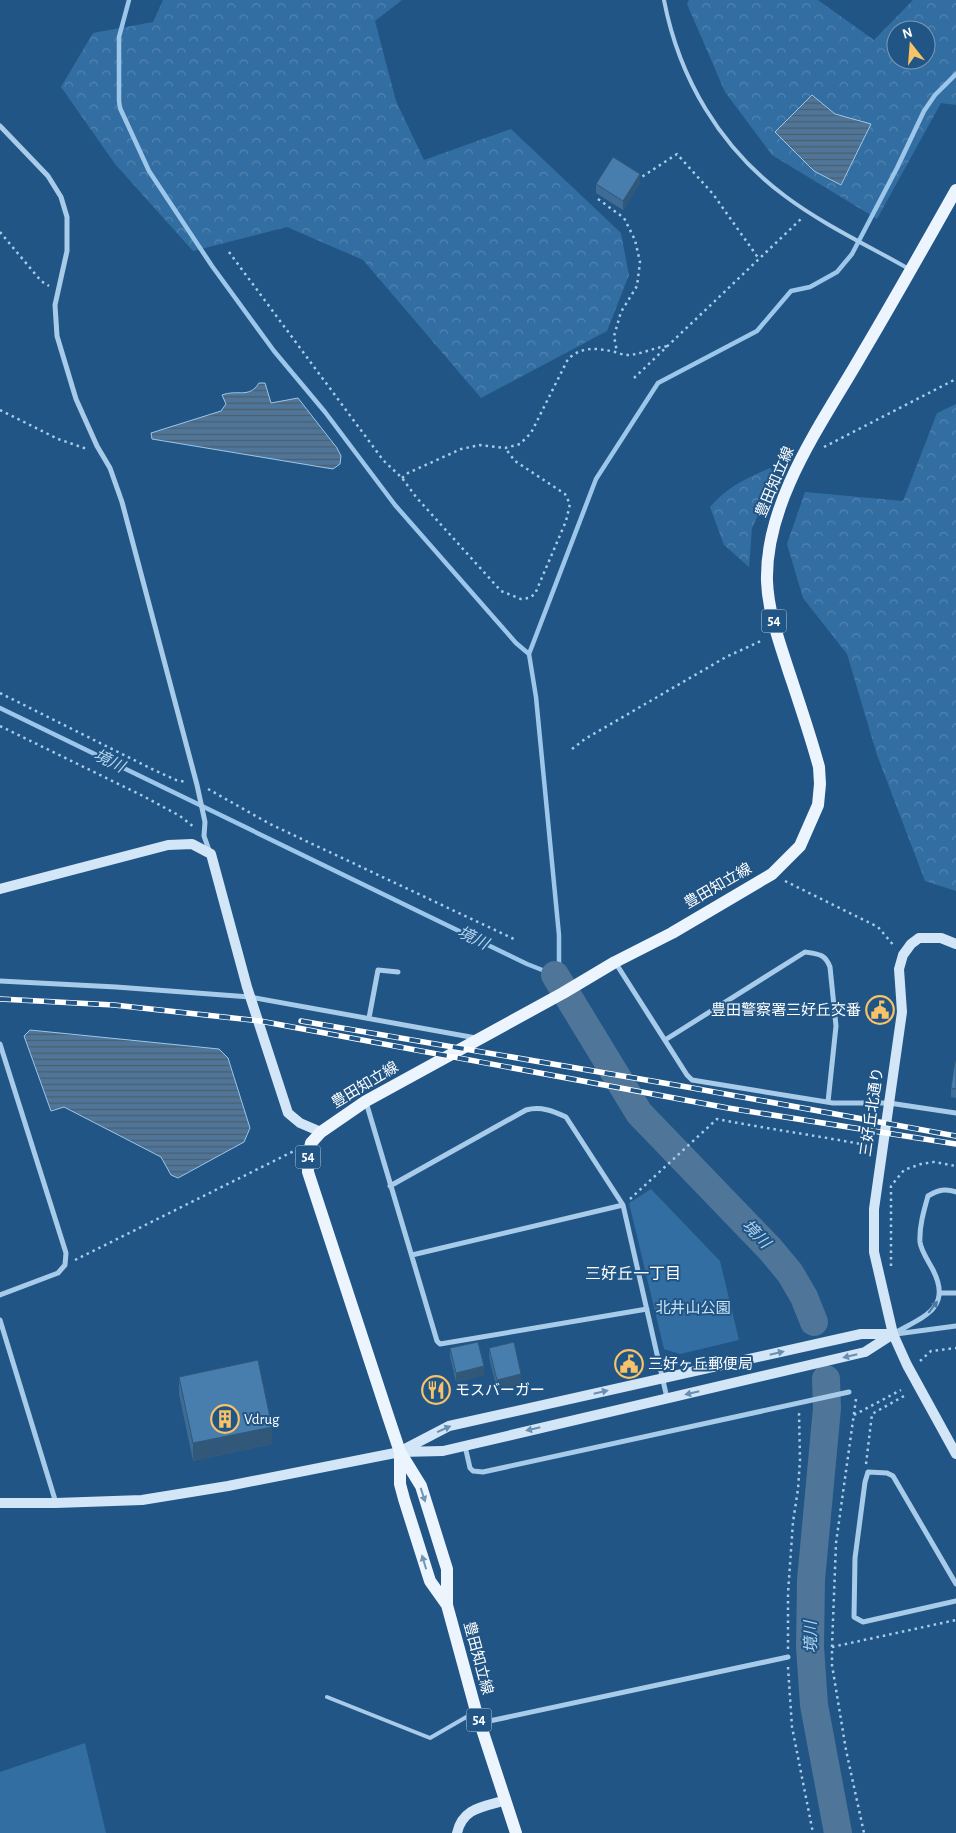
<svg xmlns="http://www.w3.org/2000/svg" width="956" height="1833" viewBox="0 0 956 1833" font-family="'Alegreya Sans','Noto Sans JP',sans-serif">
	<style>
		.forest { fill: url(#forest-crowns); fill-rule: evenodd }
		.green { fill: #336ea2 }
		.water { fill: url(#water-rules); stroke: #9cc7eb }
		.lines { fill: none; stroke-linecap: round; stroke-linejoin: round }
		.stream { stroke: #9cc7eb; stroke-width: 4.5 }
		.river { stroke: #4f7598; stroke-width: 28 }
		.path { stroke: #a8cbea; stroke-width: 2.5; stroke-dasharray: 2.5 4; stroke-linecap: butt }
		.lane { stroke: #a8cbea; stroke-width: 4 }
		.street { stroke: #a8cbea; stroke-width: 5 }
		.secondary { stroke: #d3e6f7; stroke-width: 10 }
		.primary { stroke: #ecf4fe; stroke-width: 12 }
		.rail-casing { stroke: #fff; stroke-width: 5.5 }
		.rail { stroke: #205585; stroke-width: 4; stroke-dasharray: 11; stroke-linecap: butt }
		.wall { fill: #3e6c95 }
		.shaded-wall { fill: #325879 }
		.building { fill: #487ead; stroke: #325879 }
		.oneway { fill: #4978a3 }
		.oneway2 { fill: #688fb3 }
		.oneway3 { fill: #7295b5 }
		.labels { text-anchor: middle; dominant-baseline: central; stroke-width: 4; stroke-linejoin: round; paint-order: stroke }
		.shield { fill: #205585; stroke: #bcccda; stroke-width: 1 }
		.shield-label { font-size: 14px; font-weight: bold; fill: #fff }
		.street-label { font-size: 15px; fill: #fff; stroke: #205585 }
		.poi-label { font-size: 15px; fill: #fff; stroke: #205585; text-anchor: start }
		.park-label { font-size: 15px; fill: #cce3f7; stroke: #205585 }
		.water-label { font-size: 16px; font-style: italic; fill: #b4d5f1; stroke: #205585 }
		.neighbourhood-label { font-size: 16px; fill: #fff; stroke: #205585 }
	</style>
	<defs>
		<pattern id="forest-crowns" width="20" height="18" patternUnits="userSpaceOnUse" patternTransform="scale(1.25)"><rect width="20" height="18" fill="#336ea2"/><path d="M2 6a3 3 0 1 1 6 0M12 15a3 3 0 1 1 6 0" fill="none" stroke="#5284b0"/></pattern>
		<pattern id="water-rules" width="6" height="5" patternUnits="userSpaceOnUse" patternTransform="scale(1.25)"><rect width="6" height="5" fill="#4f7598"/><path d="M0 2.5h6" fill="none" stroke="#4d5e6e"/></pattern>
	</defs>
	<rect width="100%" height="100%" fill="#205585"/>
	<path class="forest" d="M163 0H402L375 21 396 101 424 160 511 129 621 233 629 275 607 331 481 398 363 260 287 227 193 251 115 164 61 87 93 33 153 22Z
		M689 0H818L874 40 913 0H956V105L941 103 877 219 772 155 725 92 687 4ZM896 30H926V60H896Z
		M956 404V891L925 881 877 755 847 654 803 598 787 544 805 492 903 501 937 413Z
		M770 468 776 476 752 528 749 567 724 545 710 507C727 487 747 478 770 468Z"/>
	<path class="green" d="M651 1189 720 1261 739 1340 680 1354 664 1349 629 1203Z
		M85 1743 106 1833H0V1772Z"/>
	<path class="water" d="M812 95 835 114 871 124 841 185 814 171 775 132Z
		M259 383H265L271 403 298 398 337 448 341 456 340 464 333 469 152 439 151 433 221 411 226 404 222 395C238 389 249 399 259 383Z
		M30 1030 219 1049 228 1058 250 1128 244 1142 178 1178 171 1175 161 1157 64 1107 51 1111 24 1036Z"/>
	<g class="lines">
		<path class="stream" d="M129 0 119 37V101L120 108 149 171 212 266 274 351 325 412 395 505 516 643 529 654
			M0 708 527 964 555 975 559 964V935L536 697 529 654 596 479 658 383 757 331 791 291 810 287 837 272 852 254 897 168 924 111 935 95 956 74"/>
		<path class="river" d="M555 975 639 1113 770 1249 790 1273 804 1297 814 1322
			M826 1379 827 1408 811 1580 810 1647 814 1705 838 1833"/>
		<path class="path" d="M637 180 677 154 713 194 759 259
			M598 199 624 218 635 240 640 262 637 286 621 312 614 336 617 352
			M0 232 41 281 49 286
			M229 252 383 460 402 478 416 497 501 591 521 599 529 598 535 594 566 521 570 504 565 494 515 461 505 448
			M634 378 802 218
			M0 410 58 439 87 449
			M824 447 956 379
			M402 478 408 473 461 449 480 445 505 448 520 444 531 433 568 359C582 346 598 348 615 352 619 353 623 355 627 355 641 355 654 347 669 346
			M0 693 152 769 176 780 186 782
			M0 726 143 796 180 816 194 827
			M572 749 585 739 726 657 763 640
			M208 789 270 824 514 939
			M785 881 878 927 895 947
			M630 1199 717 1119C768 1129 820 1136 871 1146
			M75 1260 294 1151
			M891 1266V1186L904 1170 921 1164 934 1162 956 1166
			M920 1361 931 1351 956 1348
			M856 1399 836 1543 832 1647V1665L846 1750 864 1833
			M854 1415 901 1390
			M866 1464 872 1414 904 1396
			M832 1647 956 1620
			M788 1649V1593L793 1522 798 1489 800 1460 799 1412
			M788 1667 792 1727 813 1833"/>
		<path class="lane" d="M664 0C679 78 720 148 785 196 822 224 869 246 909 269
			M327 1697 430 1738 475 1712"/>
		<path class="street" d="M0 126 48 176 61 197 67 217V251L55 305 57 336 76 399 97 446 110 468 122 502 197 785 205 822 204 836 210 853
			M615 962 687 1075 692 1080 833 1103H889L956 1113
			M0 981 116 987 250 997 476 1038
			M369 1018 378 970 398 972
			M665 1040 805 952C819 954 825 954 830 967L836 1026 828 1102
			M0 1044 66 1253 65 1265 58 1273 0 1295
			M366 1102C389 1182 414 1261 437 1341L440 1344 647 1309
			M390 1186 526 1110C541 1106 553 1111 566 1117L623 1205 667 1398
			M412 1255 623 1205
			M940 1293H956
			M0 1320 56 1503
			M893 1334C922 1317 953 1309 933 1270 929 1262 921 1251 920 1242 919 1227 924 1210 928 1196 938 1190 945 1188 956 1192
			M896 1334 956 1326
			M465 1446 470 1468 473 1471 483 1472 849 1392
			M956 1584 893 1476 887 1473 868 1472 865 1482 855 1558 854 1617 863 1622 956 1601
			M480 1723 788 1657"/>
		<path class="secondary" d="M0 889 168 845 192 844 211 854 247 987 288 1113 300 1123 321 1132
			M956 944 941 938H919L911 944 903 955 899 969 902 1012 874 1209V1252L893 1334 907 1365 956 1454
			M401 1451 449 1426 861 1334H893
			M0 1503H56L142 1500 228 1486 400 1452 443 1451 865 1352 893 1334
			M457 1833C463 1807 484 1807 506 1800"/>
		<path class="primary" d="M400 1452V1484L404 1499 430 1581 447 1605
			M516 1833 476 1711 447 1605V1569L421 1486 400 1452 388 1416 308 1172V1156L311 1143 321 1132 366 1101 563 993 615 962 672 933 772 874 800 846 818 805 820 784 819 767C810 734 799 702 788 669 779 641 768 611 767 581 765 500 823 422 862 354 894 300 925 245 956 190"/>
		<defs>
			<path id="rail" d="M0 999 114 1005 260 1021 728 1108 956 1144
				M301 1021 687 1087 956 1136"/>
		</defs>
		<use href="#rail" class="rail-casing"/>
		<use href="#rail" class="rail"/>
	</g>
	<path class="wall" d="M640 183 623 210 596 193V184Z
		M956 1061V1098L951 1097V1088Z
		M450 1348 484 1375 456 1382 450 1357Z
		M489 1348 521 1383 497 1389 489 1357Z
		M179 1377 272 1444 193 1461 179 1394Z"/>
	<path class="shaded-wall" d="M640 174V183L623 210V201Z
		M484 1366V1375L456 1382V1373Z
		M521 1374V1383L497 1389V1380Z
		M272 1427V1444L193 1461V1443Z"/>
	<path class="building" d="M613 157 640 174 623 201 596 184Z
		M955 1061H956V1089L951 1088Z
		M478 1342 484 1366 456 1373 450 1348Z
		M514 1342 521 1374 497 1380 489 1348Z
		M258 1360 272 1427 193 1443 179 1377Z"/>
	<defs><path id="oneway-solid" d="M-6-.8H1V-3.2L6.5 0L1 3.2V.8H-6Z" transform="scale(1.25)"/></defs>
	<use class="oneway" href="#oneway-solid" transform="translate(933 1307) rotate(-52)"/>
	<g class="oneway2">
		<use href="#oneway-solid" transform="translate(777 1353) rotate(-13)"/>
		<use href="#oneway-solid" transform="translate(850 1356) rotate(167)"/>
		<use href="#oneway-solid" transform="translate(601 1392) rotate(-13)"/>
		<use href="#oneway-solid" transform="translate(692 1393) rotate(167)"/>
		<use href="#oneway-solid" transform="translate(444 1429) rotate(-24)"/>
		<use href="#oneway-solid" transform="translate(533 1429) rotate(167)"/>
	</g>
	<g class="oneway3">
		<use href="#oneway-solid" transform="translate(423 1495) rotate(72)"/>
		<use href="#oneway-solid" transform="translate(424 1562) rotate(-107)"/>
	</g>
	<defs>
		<symbol id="civic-ring" viewBox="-11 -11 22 22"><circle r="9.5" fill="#205585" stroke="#f7c268" stroke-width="1.5"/><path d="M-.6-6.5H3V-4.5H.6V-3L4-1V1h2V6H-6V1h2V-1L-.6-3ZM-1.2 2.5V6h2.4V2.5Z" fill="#f7c268"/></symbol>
		<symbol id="restaurant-ring" viewBox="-11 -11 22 22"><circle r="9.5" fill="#205585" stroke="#f7c268" stroke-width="1.5"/><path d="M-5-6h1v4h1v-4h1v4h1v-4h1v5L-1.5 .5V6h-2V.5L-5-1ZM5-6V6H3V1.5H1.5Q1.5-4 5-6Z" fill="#f7c268"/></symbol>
		<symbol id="building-ring" viewBox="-11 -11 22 22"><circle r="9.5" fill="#205585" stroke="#f7c268" stroke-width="1.5"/><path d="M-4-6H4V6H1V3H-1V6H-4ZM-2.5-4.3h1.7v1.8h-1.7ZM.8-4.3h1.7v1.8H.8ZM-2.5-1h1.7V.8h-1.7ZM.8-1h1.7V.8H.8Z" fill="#f7c268"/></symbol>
	</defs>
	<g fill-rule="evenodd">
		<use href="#civic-ring" x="864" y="994" width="32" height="32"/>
		<use href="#civic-ring" x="613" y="1348" width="32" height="32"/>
		<use href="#restaurant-ring" x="420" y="1374" width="32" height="32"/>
		<use href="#building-ring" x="209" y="1403" width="32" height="32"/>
	</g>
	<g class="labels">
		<g class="shield">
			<rect x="761.5" y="609.5" width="25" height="23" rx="4"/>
			<rect x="295.5" y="1145.5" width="25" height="23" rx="4"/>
			<rect x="466.5" y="1708.5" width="25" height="23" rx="4"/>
		</g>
		<g class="shield-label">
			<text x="774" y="621">54</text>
			<text x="308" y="1157">54</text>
			<text x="479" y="1720">54</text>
		</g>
		<g class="street-label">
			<text transform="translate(775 482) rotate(-67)">豊田知立線</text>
			<text transform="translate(718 886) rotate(-30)">豊田知立線</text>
			<text transform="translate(365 1085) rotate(-31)">豊田知立線</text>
			<text transform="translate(872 1112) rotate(-82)">三好丘北通り</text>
			<text transform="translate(478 1658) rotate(75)">豊田知立線</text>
		</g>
		<g class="poi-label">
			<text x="861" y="1010" text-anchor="end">豊田警察署三好丘交番</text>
			<text x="648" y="1364">三好ヶ丘郵便局</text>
			<text x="455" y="1390">モスバーガー</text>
			<text x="244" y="1419">Vdrug</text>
		</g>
		<g class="park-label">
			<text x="693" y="1308">北井山公園</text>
		</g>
		<g class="water-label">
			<text transform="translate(109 761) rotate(26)">境川</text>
			<text transform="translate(473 938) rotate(26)">境川</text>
			<text transform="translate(756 1234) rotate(46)">境川</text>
			<text transform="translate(811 1637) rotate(-91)">境川</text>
		</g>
		<g class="neighbourhood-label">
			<text x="633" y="1274">三好丘一丁目</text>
		</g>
	</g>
	<g transform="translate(911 45) rotate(343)"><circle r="24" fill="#205585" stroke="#7999b6"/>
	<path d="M0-4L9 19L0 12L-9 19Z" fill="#f7c268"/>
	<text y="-8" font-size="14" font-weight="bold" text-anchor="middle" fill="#ffffff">N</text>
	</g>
</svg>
